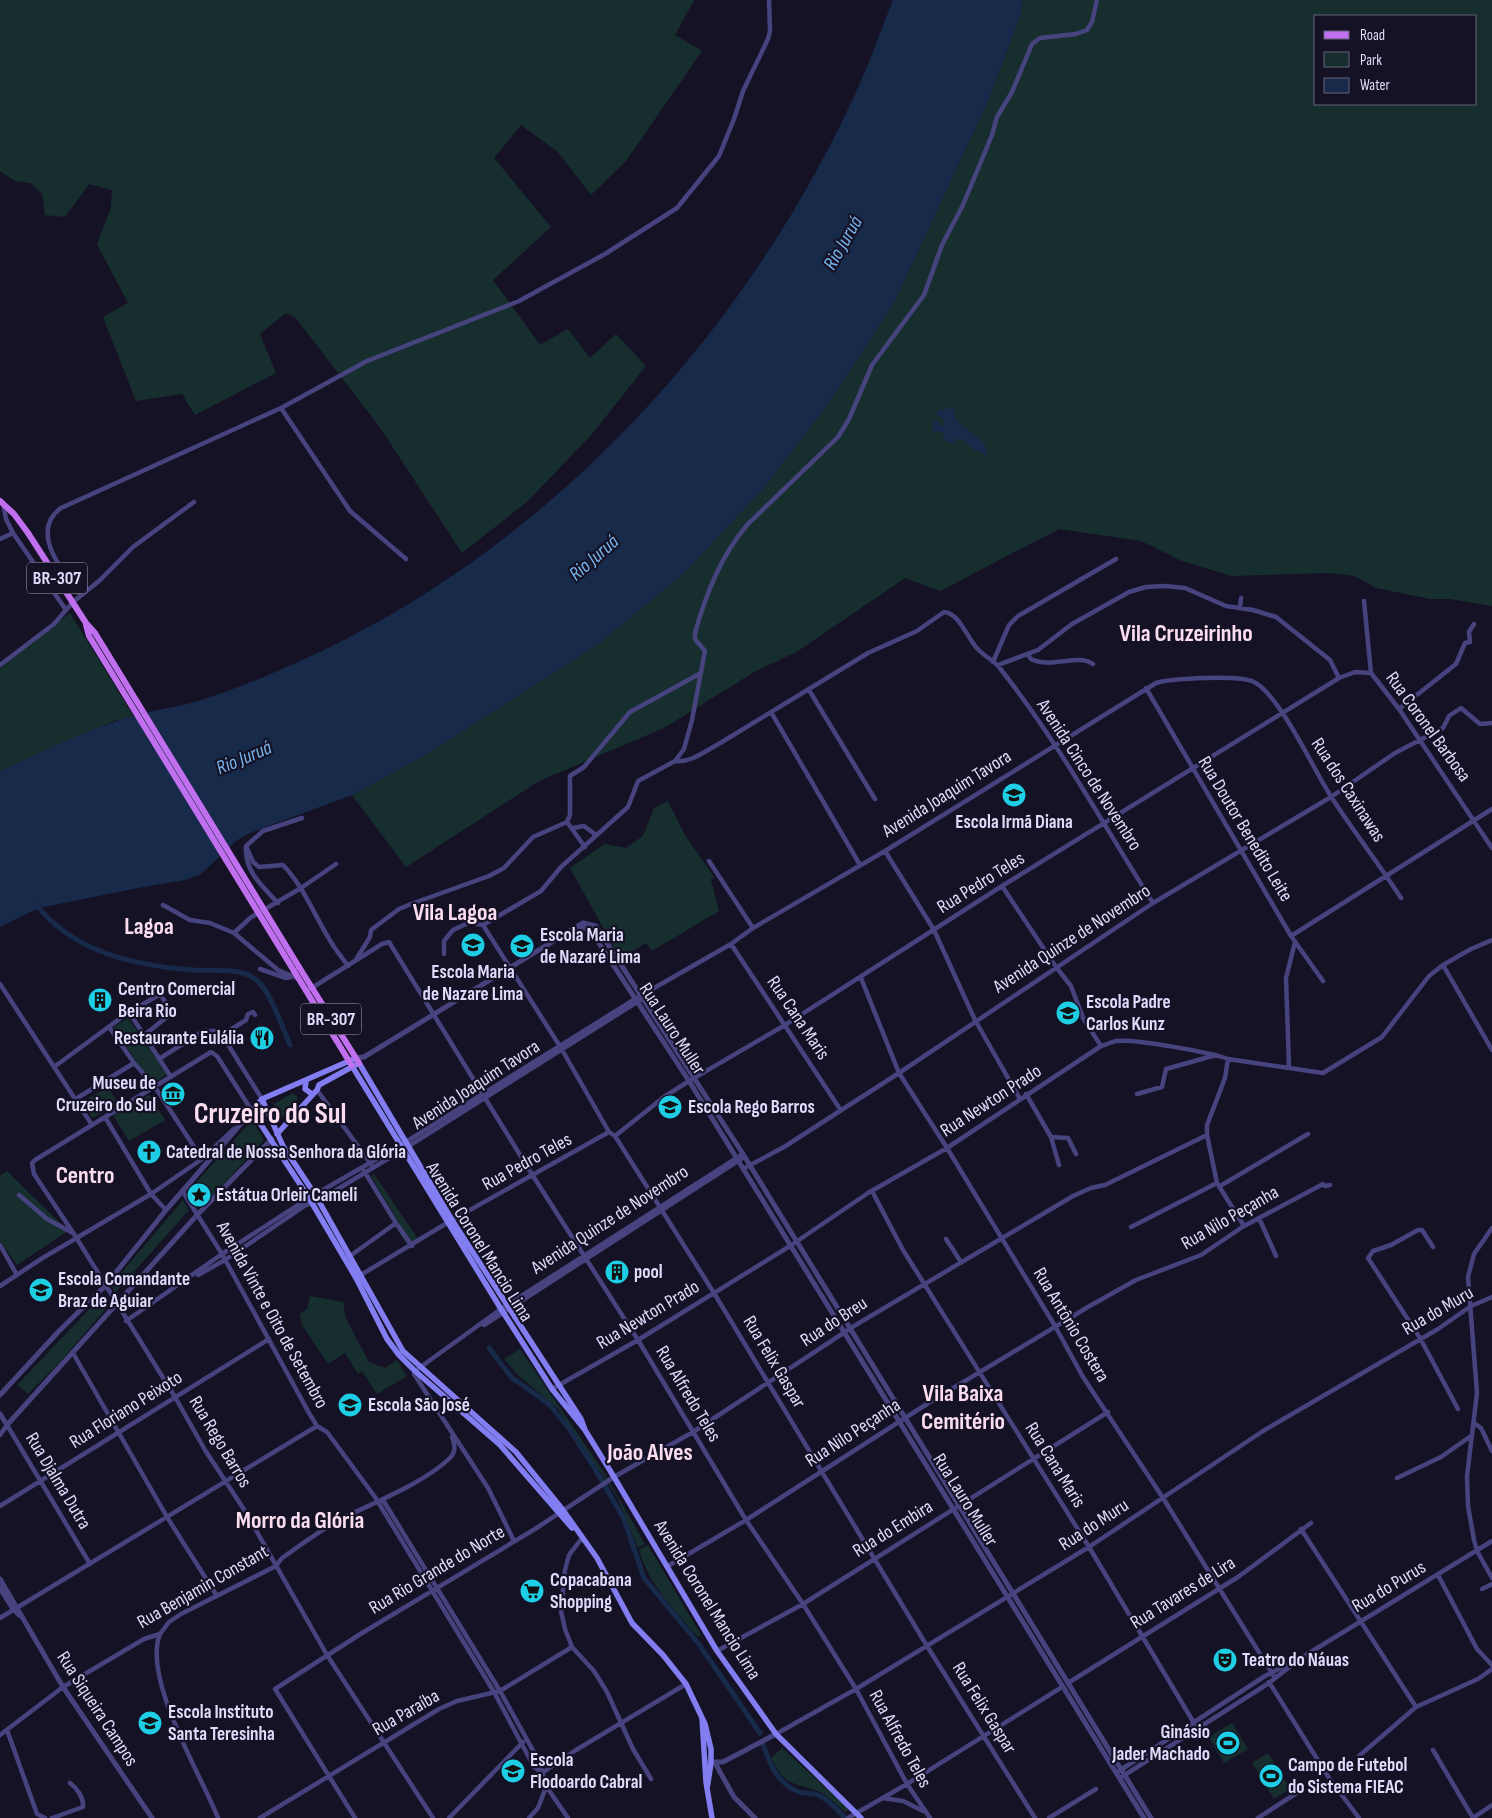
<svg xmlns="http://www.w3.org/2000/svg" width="1492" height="1818" viewBox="0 0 1492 1818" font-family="'Sofia Sans Condensed',sans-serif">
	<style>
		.green { fill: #162f2e; fill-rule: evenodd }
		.water { fill: #172a4a }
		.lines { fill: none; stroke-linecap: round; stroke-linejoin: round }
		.canal { stroke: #172a4a; stroke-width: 5 }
		.minor { stroke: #46437f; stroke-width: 4.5 }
		.tertiary { stroke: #46437f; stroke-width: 5 }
		.secondary { stroke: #827df0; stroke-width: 5.5 }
		.primary { stroke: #c06fee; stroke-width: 6 }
		.primary-bridge { stroke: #c06fee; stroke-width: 6 }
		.labels { text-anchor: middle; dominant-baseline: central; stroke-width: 4.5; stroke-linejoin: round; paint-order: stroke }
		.shield { fill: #161226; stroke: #a39fbb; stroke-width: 1 }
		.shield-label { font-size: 18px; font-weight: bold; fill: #dfdbfb }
		.street-label { font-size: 19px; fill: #dfdbfb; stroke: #161226 }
		.poi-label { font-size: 19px; font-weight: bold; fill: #dfdbfb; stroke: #161226; text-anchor: start }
		.water-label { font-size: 20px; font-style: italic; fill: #75b5ef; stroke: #161226 }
		.district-label { font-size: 24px; font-weight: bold; fill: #fbddf0; stroke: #161226 }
		.town-label { font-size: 29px; font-weight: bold; fill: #fbddf0; stroke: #161226 }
	</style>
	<rect width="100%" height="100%" fill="#161226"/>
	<path class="green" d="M0 0H694L675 35 702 51 626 161 591 195 558 152 521 125 494 158 551 227 493 280 540 345 568 329 590 358 616 334 646 366 592 434 528 501 462 553 379 426 295 317 286 313 260 334 276 373 195 415 182 394 136 401 103 317 128 303 97 244 111 208 112 190 89 184 65 217 45 215 42 194 31 183 15 181 0 171Z
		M1023 0H1492V606L1450 599H1430L1376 588 1355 576 1328 573 1232 576 1182 561 1141 541 1059 529 940 591 905 578 798 651 754 672 664 728 539 781 406 867 352 795 424 756 597 645 684 573 762 490 826 407 894 303 989 99 1020 16ZM1316 16H1476V104H1316Z
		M70 613 134 717 116 720 0 771V668Z
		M668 801 686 837 714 877 711 880 719 911 652 951 646 943 620 958 570 868 605 844 626 848 643 836 654 808Z
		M128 1018 167 1074 152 1085 113 1027Z
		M108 1087 118 1103 92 1118 82 1102Z
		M293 1093 298 1098 286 1117 276 1115 274 1104Z
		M149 1095 165 1120 129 1141 113 1115Z
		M252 1120 264 1140 203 1206H200L191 1188Z
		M7 1171 68 1231 17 1265 0 1241V1176Z
		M374 1174 418 1239 408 1246 398 1231 399 1223 371 1176Z
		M183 1200 189 1210 115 1293 111 1285Z
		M102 1296 109 1305 60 1362 28 1394 17 1385Z
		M310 1296 343 1302 346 1319 369 1362 385 1368 397 1360 407 1376 377 1394 362 1371 358 1374 345 1353 328 1364 302 1325 300 1314 307 1309Z
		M520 1349 603 1471 645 1544 638 1548 617 1497 558 1409 519 1376 504 1359Z
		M648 1545 701 1635 698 1637C673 1608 651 1588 639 1550Z
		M1232 1723 1248 1749 1224 1763 1209 1737Z
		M782 1748 849 1809 845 1812C837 1805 829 1797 820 1792 792 1780 788 1790 771 1758Z
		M1268 1753 1290 1789 1274 1799 1252 1763Z"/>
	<path class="water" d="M893 0H1023L1020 16 989 99 894 303 826 407 762 490 684 573 597 645 424 756 352 795 250 833 236 841 201 874 185 880 138 888 39 908 0 927V771C38 754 75 735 114 722 140 712 170 709 198 701 244 687 303 661 346 639 575 521 757 315 861 81 873 54 882 27 893 0Z
		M954 407 955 419 984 443 988 456 973 449 961 439H955L954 443 947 442 942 436 944 434 943 432 932 431 933 422 937 421 941 426 946 425 943 419 937 415V411Z"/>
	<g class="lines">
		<path class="canal" d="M35 903C72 952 133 965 191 970 215 972 246 964 263 987 275 1003 282 1027 290 1045
			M489 1348 512 1378 548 1403 568 1427 594 1467 624 1519 644 1578 698 1643 760 1733
			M763 1744C770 1765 778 1784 799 1792 805 1794 813 1793 818 1795 829 1800 838 1810 845 1818"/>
		<path class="minor" d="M281 408 350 511 406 559
			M3 503 6 519 13 533 66 610
			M0 539 13 533
			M80 595C64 573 28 532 61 508L281 408 367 361 519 301 605 254 677 208 719 156 734 119 743 91 768 39 770 31 769 0
			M1364 601 1371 673
			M1240 608 1241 598
			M1028 655 1031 659C1051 669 1078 653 1093 664
			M993 662 1009 625 1018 616 1116 559
			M0 665 54 624 73 602 99 581 133 547 194 502
			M998 665 1038 650 1072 624 1129 592 1146 587 1165 586 1185 588 1226 606 1253 610 1276 617 1330 660 1339 678
			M1371 673 1399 709 1492 848
			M1146 688 1291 936 1323 981
			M809 690 875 799
			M1399 709 1456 664 1465 643 1470 642 1469 632 1474 624
			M771 712 860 865
			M675 761C690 763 704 752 717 745L868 653 917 631 944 612C959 613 967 637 976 647 982 655 992 659 999 667 1057 740 1103 824 1153 903
			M567 822 585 847
			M573 828 584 826 596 835
			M246 846 253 862 259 867 283 865C303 886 313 912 328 937 333 947 341 956 348 966
			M885 851 934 930 975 1020 1020 1099
			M709 861 753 928
			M1002 886 1056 967 1071 986 1083 1018 1101 1046
			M278 903C262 886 244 871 246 846L263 831 302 818
			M163 905 190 920 210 923 234 933 278 970 299 979
			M483 925 561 1048 609 1132 615 1136 714 1293 927 1646 1035 1818
			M234 933 250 918 301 888 336 864
			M1291 936 1492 809
			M731 944 840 1109
			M444 954V941L453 930 468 923 483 925 541 891 561 867 628 807 638 781 675 761 684 749 692 720 704 656 705 651 695 639V633C706 594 721 555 748 524L838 437 849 419 872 365 924 295 942 245 963 205 992 135 997 117 1012 92 1032 44 1040 38 1076 34 1087 30 1092 22 1097 0
			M357 958 370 937 371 930 399 909 411 904 489 876 504 868 533 837 567 822 570 815V776L584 767 630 712 701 673
			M1443 965 1492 1050
			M260 969 286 978 291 977
			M861 978 899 1073 947 1148 1055 1326 1083 1377 1163 1498 1275 1678
			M0 984 92 1125
			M310 989 382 944 389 942 533 1176 638 1340 746 1520 803 1604 856 1689 907 1784 930 1818
			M129 1012 171 1077
			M109 1027 134 1063 155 1087 202 1159
			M222 1035 246 1020 248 1014 253 1012 255 1015
			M159 1059 203 1031H216L222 1035 262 1099
			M1228 1059 1225 1078 1207 1125V1135L1217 1183 1244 1226
			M1289 1066 1286 978 1295 942
			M54 1067 129 1012 159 995 162 997 172 1013 143 1036
			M317 1090 371 1164
			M1026 1094 1051 1137 1059 1165
			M1137 1094 1162 1087 1166 1069 1216 1055
			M74 1100 134 1063
			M252 1111 217 1056 211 1052 35 1160 32 1163 34 1174 74 1234 175 1397 205 1450 245 1511 327 1655 433 1818
			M105 1117 151 1194 166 1210
			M615 1136 664 1097 689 1081 785 1025 1002 886 1339 678 1355 672 1371 673
			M1051 1137 1068 1138 1076 1154
			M743 1169 784 1147 899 1073 1153 903 1331 797 1395 753 1443 728 1449 716 1461 708 1480 724 1492 723
			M1220 1186 1308 1134
			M872 1191 903 1250 1089 1547 1197 1728
			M183 1192 222 1254 309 1413 317 1426 327 1432 375 1497 494 1692 534 1767 542 1773
			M19 1195 47 1219 73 1233
			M1259 1218 1276 1256
			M396 1223 412 1246
			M1131 1227 1217 1183
			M1492 1228 1474 1254 1468 1277 1477 1393 1467 1476 1468 1506 1474 1540 1477 1551 1492 1578
			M946 1239 961 1262
			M0 1245 17 1275
			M1433 1247 1422 1230H1418L1391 1245 1373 1251 1368 1258 1420 1338 1458 1409
			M350 1256 396 1223 364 1171
			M198 1275 225 1260 306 1205 318 1201 404 1149 645 997
			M359 1276 452 1220 609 1132
			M0 1286 41 1259 151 1194 202 1159 234 1129
			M126 1321 222 1254 309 1198 401 1145 635 999 731 944 753 928 885 851 1156 683C1172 678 1240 675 1254 682 1280 695 1314 771 1332 798 1354 832 1379 864 1401 898
			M484 1325 744 1157
			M73 1353 167 1517 217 1596
			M552 1389 638 1340 790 1246 868 1193 947 1148 1101 1046C1106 1045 1111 1042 1116 1041 1136 1039 1209 1052 1228 1059L1323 1073 1382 1037 1429 976 1443 965 1471 949 1492 940
			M1474 1423 1481 1428 1492 1451
			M0 1435 7 1425 90 1564
			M1397 1478 1441 1457 1471 1436
			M383 1500 500 1691 540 1763 546 1786 568 1818
			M0 1506 269 1339
			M1301 1529 1416 1707
			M582 1538 569 1555 565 1570 561 1611 565 1629 572 1647 594 1671 607 1692 633 1749 651 1779
			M514 1541 488 1488 414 1374 415 1371 501 1309 743 1154
			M668 1566 746 1520 930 1402 1088 1307 1136 1280 1201 1255 1244 1226 1323 1184 1325 1186 1330 1185
			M1438 1575 1477 1649 1492 1665
			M1482 1589 1492 1584
			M0 1618 317 1426
			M160 1634C142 1678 201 1775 218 1818
			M717 1651 803 1604 1108 1412
			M1269 1682 1329 1778 1359 1818
			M1068 1683 1238 1577 1311 1523
			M7 1730 37 1814 45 1818
			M776 1734 856 1689 1089 1547 1263 1431 1438 1329 1471 1306 1492 1297
			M0 1735 63 1687 144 1639 160 1634 169 1622 181 1614 276 1566 282 1558C302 1544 322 1529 343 1518 375 1502 424 1483 450 1458 456 1452 455 1444 452 1437
			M1433 1750 1473 1818
			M1359 1756 1416 1707 1478 1679 1492 1669
			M1119 1771 1265 1676 1301 1658 1492 1541
			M542 1773 576 1750 686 1684
			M1120 1778 1269 1683 1292 1665
			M882 1798 903 1801 923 1811
			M52 1818 83 1807C84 1798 77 1788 70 1783
			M260 1818 439 1709 457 1701 500 1691 572 1647
			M355 1818 275 1689 362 1633 535 1529 614 1477 693 1432 854 1326 1073 1196 1091 1188 1105 1185 1207 1135
			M449 1818 523 1742
			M529 1818 538 1808 546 1787
			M848 1818 907 1784 1062 1687
			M1049 1818 1096 1789
			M1258 1818 1303 1789
			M1473 1818 1492 1805"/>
		<path class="tertiary" d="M575 929 586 928 591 931 689 1081 1144 1818
			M356 1058 364 1057 583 923 596 926 743 1154 1151 1818
			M0 1395 59 1331 105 1286 166 1210 252 1111
			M0 1414 7 1425 198 1214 272 1139
			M0 1579 63 1687 152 1818
			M0 1588 13 1609 19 1615
			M708 1762H723L776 1734
			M715 1763 734 1797 755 1818"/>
		<path class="secondary" d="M356 1058 262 1099 252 1111 309 1198 356 1278 387 1339 399 1355 415 1371 500 1445 572 1528
			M352 1066 501 1309 552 1389 585 1430 614 1477 717 1651 776 1734 861 1818
			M306 1081 305 1089 312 1094
			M262 1099 283 1146 316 1196 403 1351 516 1452 563 1510 597 1558 632 1623 663 1655 686 1684 705 1724 711 1749V1763L707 1789
			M277 1134 317 1090 319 1085 359 1063 452 1220 581 1419 585 1430
			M702 1718 706 1782 712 1818"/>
		<path class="primary" d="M0 501 14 514 28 533
			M299 967 359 1063
			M294 971 352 1066"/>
		<path class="primary-bridge" d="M28 533 86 623 95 633 299 967
			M86 625 89 636 294 971"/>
	</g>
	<defs>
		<symbol id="school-disc" viewBox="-11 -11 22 22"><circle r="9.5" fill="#1dcee4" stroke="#161226"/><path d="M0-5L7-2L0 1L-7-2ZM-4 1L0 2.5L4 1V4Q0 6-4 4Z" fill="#111"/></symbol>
		<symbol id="building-disc" viewBox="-11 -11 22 22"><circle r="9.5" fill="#1dcee4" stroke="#161226"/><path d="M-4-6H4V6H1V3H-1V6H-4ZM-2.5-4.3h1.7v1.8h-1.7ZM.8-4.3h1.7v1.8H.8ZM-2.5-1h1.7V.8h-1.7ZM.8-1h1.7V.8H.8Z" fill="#111"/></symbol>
		<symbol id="restaurant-disc" viewBox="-11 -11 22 22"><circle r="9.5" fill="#1dcee4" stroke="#161226"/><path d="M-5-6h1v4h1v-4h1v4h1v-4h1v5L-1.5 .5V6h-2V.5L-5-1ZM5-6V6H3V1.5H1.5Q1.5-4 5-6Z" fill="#111"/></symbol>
		<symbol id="museum-disc" viewBox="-11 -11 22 22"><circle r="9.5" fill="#1dcee4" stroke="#161226"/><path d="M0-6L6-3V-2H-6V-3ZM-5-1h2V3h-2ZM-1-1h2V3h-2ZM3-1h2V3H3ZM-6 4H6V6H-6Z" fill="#111"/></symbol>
		<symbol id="church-disc" viewBox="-11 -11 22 22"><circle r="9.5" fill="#1dcee4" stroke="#161226"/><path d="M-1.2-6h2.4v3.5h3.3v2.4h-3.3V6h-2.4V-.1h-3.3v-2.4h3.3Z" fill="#111"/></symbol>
		<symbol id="sight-disc" viewBox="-11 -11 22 22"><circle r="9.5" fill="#1dcee4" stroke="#161226"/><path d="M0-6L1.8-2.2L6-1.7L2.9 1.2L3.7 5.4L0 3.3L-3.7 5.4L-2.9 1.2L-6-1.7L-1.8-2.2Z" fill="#111"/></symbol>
		<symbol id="supermarket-disc" viewBox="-11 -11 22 22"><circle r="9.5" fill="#1dcee4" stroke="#161226"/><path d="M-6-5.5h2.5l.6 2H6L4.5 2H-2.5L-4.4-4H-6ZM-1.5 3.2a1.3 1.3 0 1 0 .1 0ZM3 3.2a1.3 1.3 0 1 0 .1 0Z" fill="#111"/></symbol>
		<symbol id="theatre-disc" viewBox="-11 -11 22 22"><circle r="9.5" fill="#1dcee4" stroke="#161226"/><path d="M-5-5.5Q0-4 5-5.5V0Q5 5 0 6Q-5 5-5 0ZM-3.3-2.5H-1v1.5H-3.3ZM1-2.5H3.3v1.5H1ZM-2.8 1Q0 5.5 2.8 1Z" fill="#111"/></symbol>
		<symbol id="stadium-disc" viewBox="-11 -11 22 22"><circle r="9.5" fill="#1dcee4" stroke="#161226"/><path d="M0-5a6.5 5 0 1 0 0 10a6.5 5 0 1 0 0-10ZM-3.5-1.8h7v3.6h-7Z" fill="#111"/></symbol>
	</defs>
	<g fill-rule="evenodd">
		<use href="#school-disc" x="1000" y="781" width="28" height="28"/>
		<use href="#school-disc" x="459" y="931" width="28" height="28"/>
		<use href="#school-disc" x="508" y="932" width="28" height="28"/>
		<use href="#building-disc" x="86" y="986" width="28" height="28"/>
		<use href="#school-disc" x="1054" y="999" width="28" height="28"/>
		<use href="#restaurant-disc" x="248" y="1024" width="28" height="28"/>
		<use href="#museum-disc" x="159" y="1080" width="28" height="28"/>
		<use href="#school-disc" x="656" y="1093" width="28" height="28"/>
		<use href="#church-disc" x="135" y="1138" width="28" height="28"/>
		<use href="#sight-disc" x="185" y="1181" width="28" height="28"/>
		<use href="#building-disc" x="603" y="1258" width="28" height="28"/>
		<use href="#school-disc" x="27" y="1276" width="28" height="28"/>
		<use href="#school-disc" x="336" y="1391" width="28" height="28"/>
		<use href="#supermarket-disc" x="518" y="1577" width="28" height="28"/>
		<use href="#theatre-disc" x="1211" y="1646" width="28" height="28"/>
		<use href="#school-disc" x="136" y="1709" width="28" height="28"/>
		<use href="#stadium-disc" x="1214" y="1729" width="28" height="28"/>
		<use href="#school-disc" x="499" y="1757" width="28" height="28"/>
		<use href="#stadium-disc" x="1257" y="1762" width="28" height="28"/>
	</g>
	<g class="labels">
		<g class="shield">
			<rect x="27" y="562.5" width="60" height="31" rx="4"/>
			<rect x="301" y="1003.5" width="60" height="31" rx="4"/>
		</g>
		<g class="shield-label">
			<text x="57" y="578">BR-307</text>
			<text x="331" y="1019">BR-307</text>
		</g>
		<g class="street-label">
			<text transform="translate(1428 727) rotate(54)">Rua Coronel Barbosa</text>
			<text transform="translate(1089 775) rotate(57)">Avenida Cinco de Novembro</text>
			<text transform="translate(1348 790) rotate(57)">Rua dos Caxinawas</text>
			<text transform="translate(947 794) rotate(-32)">Avenida Joaquim Tavora</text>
			<text transform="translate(1245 829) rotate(59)">Rua Doutor Benedito Leite</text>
			<text transform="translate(981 883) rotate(-32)">Rua Pedro Teles</text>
			<text transform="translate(1072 939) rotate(-33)">Avenida Quinze de Novembro</text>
			<text transform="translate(798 1018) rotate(56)">Rua Cana Maris</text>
			<text transform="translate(672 1029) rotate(57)">Rua Lauro Muller</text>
			<text transform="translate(476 1085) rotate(-33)">Avenida Joaquim Tavora</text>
			<text transform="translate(991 1101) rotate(-33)">Rua Newton Prado</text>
			<text transform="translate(527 1162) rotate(-29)">Rua Pedro Teles</text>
			<text transform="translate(1230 1218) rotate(-30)">Rua Nilo Peçanha</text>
			<text transform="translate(610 1220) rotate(-33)">Avenida Quinze de Novembro</text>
			<text transform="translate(479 1242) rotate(58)">Avenida Coronel Mancio Lima</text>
			<text transform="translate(1438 1311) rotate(-30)">Rua do Muru</text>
			<text transform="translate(272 1315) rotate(61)">Avenida Vinte e Oito de Setembro</text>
			<text transform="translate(648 1315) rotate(-31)">Rua Newton Prado</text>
			<text transform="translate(834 1322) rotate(-33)">Rua do Breu</text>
			<text transform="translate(1071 1325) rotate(59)">Rua Antônio Costera</text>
			<text transform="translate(774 1362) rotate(59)">Rua Felix Gaspar</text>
			<text transform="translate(688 1394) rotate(59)">Rua Alfredo Teles</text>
			<text transform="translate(126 1410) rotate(-32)">Rua Floriano Peixoto</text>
			<text transform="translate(853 1433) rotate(-33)">Rua Nilo Peçanha</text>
			<text transform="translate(220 1442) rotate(59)">Rua Rego Barros</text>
			<text transform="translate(1055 1465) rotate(58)">Rua Cana Maris</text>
			<text transform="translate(58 1481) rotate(59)">Rua Djalma Dutra</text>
			<text transform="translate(965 1500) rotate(58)">Rua Lauro Muller</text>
			<text transform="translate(1094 1525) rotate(-33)">Rua do Muru</text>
			<text transform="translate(893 1529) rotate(-32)">Rua do Embira</text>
			<text transform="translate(437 1570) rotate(-31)">Rua Rio Grande do Norte</text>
			<text transform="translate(203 1587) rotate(-30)">Rua Benjamin Constant</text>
			<text transform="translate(1389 1587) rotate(-31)">Rua do Purus</text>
			<text transform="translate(1183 1593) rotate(-32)">Rua Tavares de Lira</text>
			<text transform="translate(707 1600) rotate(58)">Avenida Coronel Mancio Lima</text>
			<text transform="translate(984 1708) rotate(58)">Rua Felix Gaspar</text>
			<text transform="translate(97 1709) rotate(57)">Rua Siqueira Campos</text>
			<text transform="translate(406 1713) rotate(-30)">Rua Paraíba</text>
			<text transform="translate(900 1739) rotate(61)">Rua Alfredo Teles</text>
		</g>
		<g class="poi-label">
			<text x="1014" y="822" text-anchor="middle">Escola Irmã Diana</text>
			<text x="540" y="935">Escola Maria<tspan x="540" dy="22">de Nazaré Lima</tspan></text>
			<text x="473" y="972" text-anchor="middle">Escola Maria<tspan x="473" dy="22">de Nazare Lima</tspan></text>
			<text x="118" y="989">Centro Comercial<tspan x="118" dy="22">Beira Rio</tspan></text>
			<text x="1086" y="1002">Escola Padre<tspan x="1086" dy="22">Carlos Kunz</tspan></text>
			<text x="244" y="1038" text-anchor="end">Restaurante Eulália</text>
			<text x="156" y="1083" text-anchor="end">Museu de<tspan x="156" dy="22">Cruzeiro do Sul</tspan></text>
			<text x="688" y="1107">Escola Rego Barros</text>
			<text x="166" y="1152">Catedral de Nossa Senhora da Glória</text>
			<text x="216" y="1195">Estátua Orleir Cameli</text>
			<text x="634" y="1272">pool</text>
			<text x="58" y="1279">Escola Comandante<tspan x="58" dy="22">Braz de Aguiar</tspan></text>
			<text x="368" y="1405">Escola São José</text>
			<text x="550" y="1580">Copacabana<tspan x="550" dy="22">Shopping</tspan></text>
			<text x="1242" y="1660">Teatro do Náuas</text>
			<text x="168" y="1712">Escola Instituto<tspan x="168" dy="22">Santa Teresinha</tspan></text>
			<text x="1210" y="1732" text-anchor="end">Ginásio<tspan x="1210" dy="22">Jader Machado</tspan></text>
			<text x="530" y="1760">Escola<tspan x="530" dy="22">Flodoardo Cabral</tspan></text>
			<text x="1288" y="1765">Campo de Futebol<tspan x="1288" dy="22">do Sistema FIEAC</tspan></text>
		</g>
		<g class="water-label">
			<text transform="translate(843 243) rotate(-60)">Rio Juruá</text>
			<text transform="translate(594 558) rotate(-41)">Rio Juruá</text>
			<text transform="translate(244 758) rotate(-23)">Rio Juruá</text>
		</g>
		<g class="district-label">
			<text x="1186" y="633">Vila Cruzeirinho</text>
			<text x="455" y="912">Vila Lagoa</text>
			<text x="149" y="926">Lagoa</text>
			<text x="85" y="1175">Centro</text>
			<text x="963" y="1393">Vila Baixa<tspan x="963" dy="28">Cemitério</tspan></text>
			<text x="650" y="1452">João Alves</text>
			<text x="300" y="1520">Morro da Glória</text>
		</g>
		<g class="town-label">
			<text x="270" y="1114">Cruzeiro do Sul</text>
		</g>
	</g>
	<rect x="1314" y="15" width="162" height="90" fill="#161226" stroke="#66627b"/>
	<rect x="1324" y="31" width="25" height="8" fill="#c06fee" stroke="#66627b"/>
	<text x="1360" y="40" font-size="15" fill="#dfdbfb">Road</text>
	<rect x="1324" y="52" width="25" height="15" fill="#162f2e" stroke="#66627b"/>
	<text x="1360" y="65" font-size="15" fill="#dfdbfb">Park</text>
	<rect x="1324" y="78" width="25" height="15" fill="#172a4a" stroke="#66627b"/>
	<text x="1360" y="90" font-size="15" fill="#dfdbfb">Water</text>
</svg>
